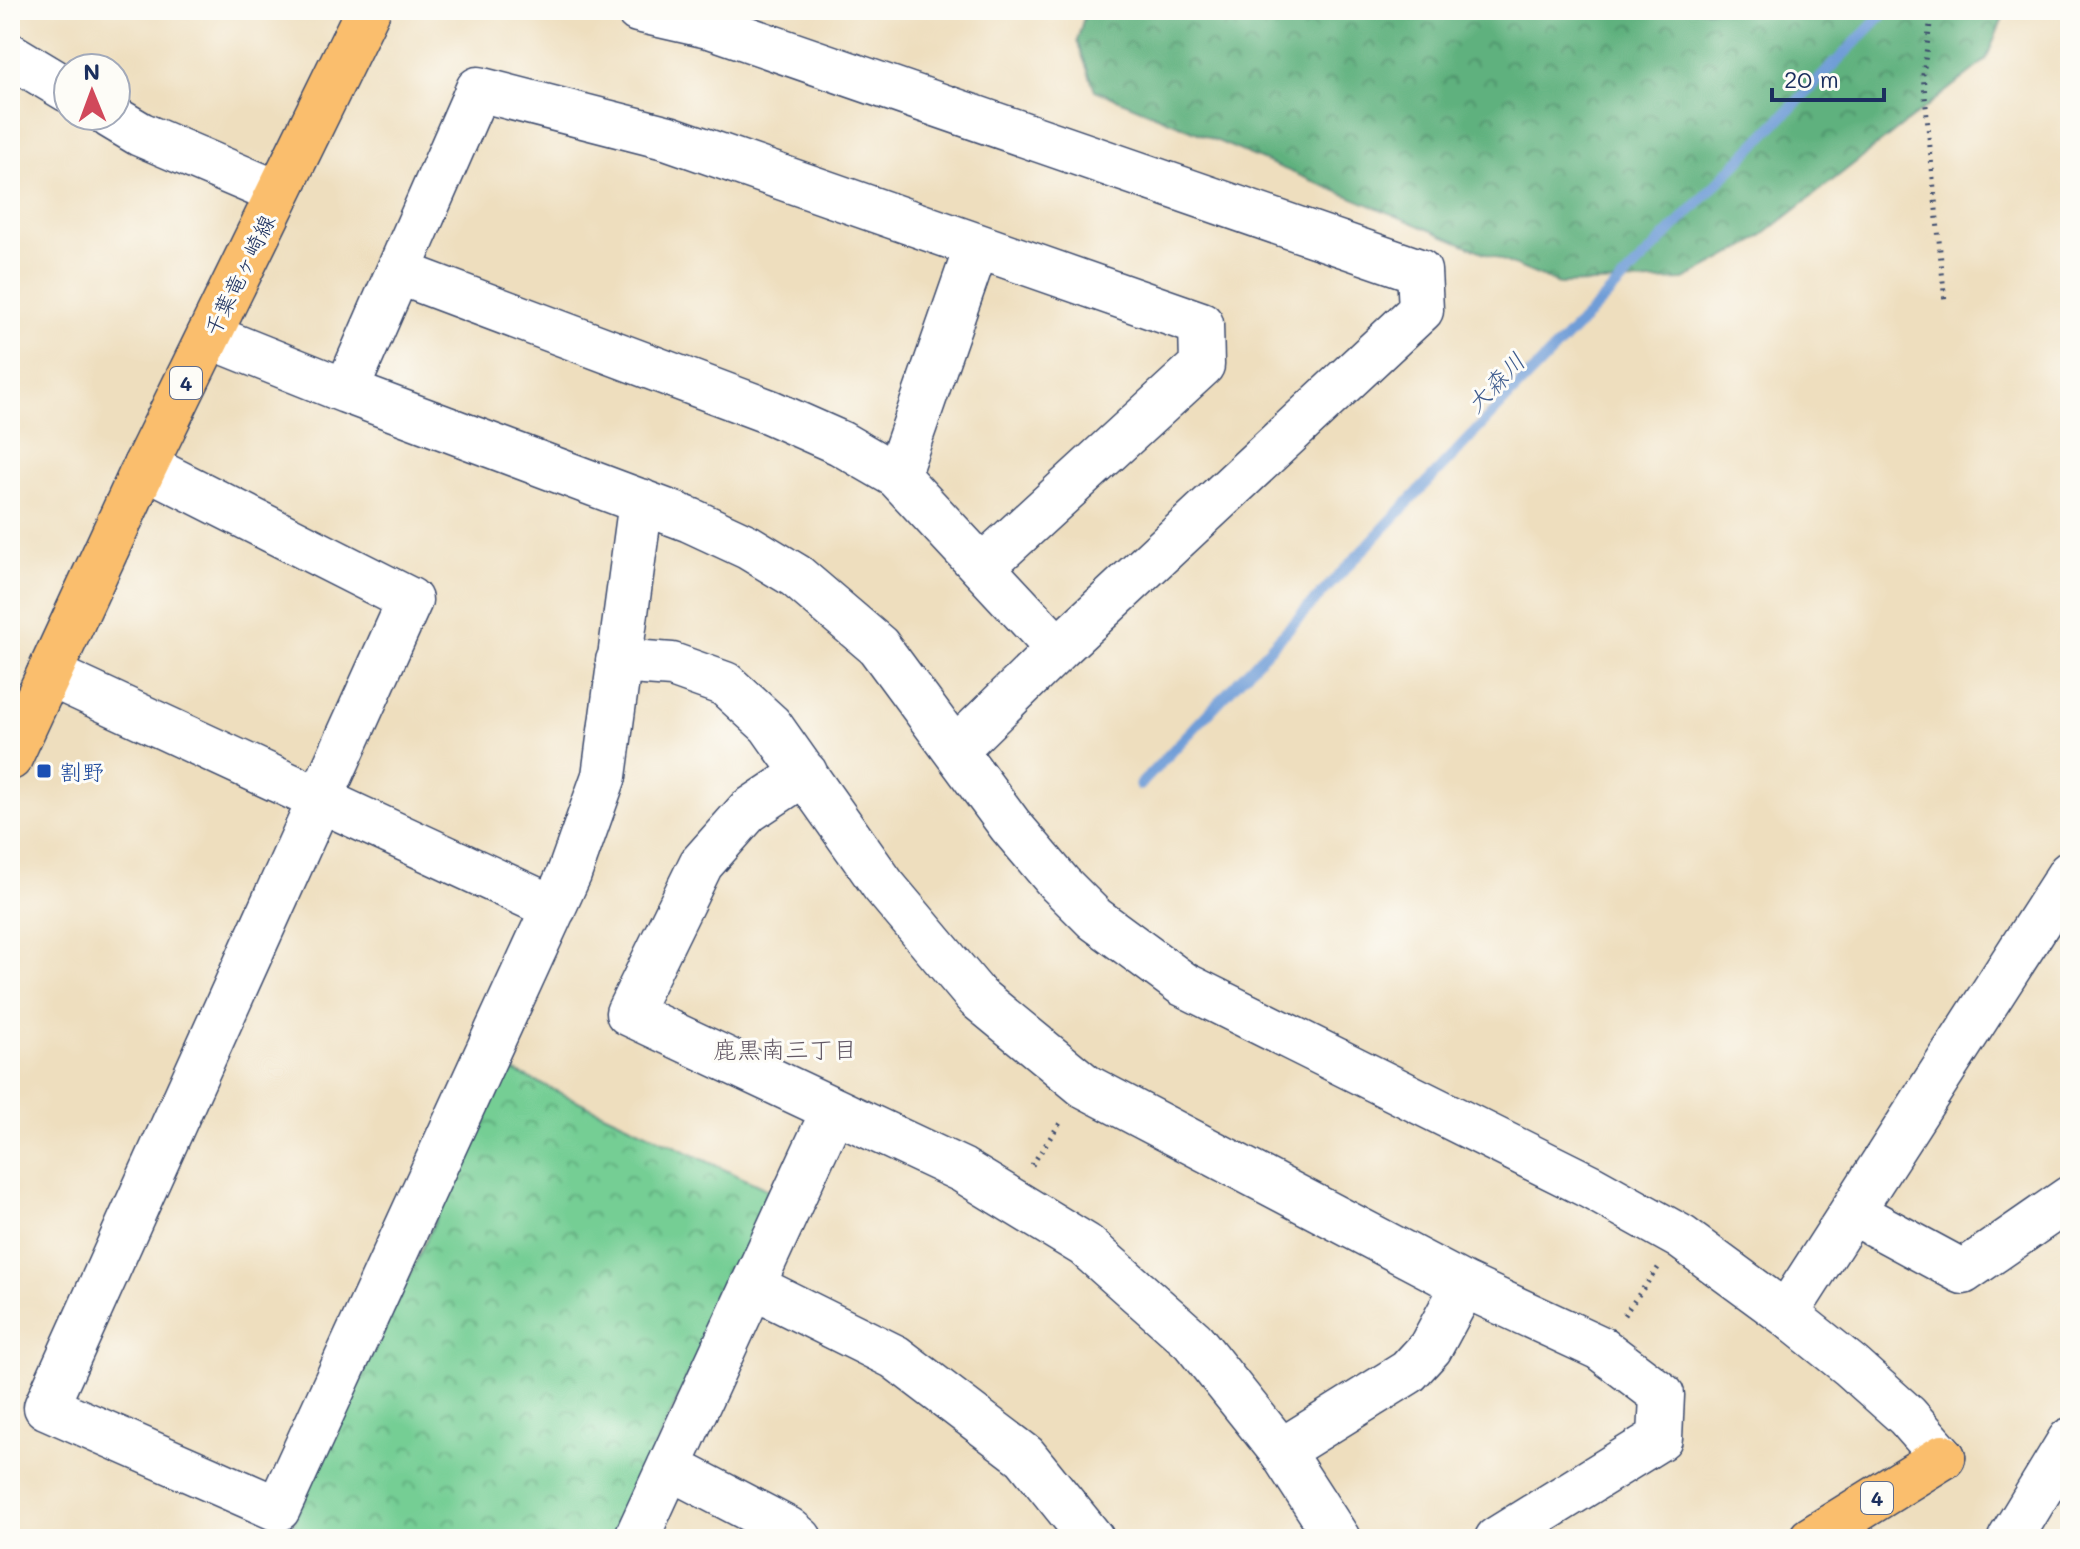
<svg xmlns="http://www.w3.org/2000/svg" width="2080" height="1549" viewBox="0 0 2080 1549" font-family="Mali,'Klee One',sans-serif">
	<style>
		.forest { fill: url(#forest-crowns); stroke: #3d706e; stroke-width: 2 }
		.park { fill: url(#park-crowns); stroke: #487e79; stroke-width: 2 }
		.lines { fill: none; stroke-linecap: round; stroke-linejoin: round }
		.stream { stroke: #6f9dd7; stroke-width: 11 }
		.minor-casing { stroke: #3b496c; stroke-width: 47 }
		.major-casing { stroke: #3b496c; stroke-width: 47 }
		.path { stroke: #3b496c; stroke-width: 5; stroke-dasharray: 2 6; stroke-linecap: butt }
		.minor { stroke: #fff; stroke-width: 44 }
		.major { stroke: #fabe6d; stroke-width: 44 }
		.transit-dot { fill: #1a4fb4; stroke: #fdfcf7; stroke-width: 3 }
		.labels { text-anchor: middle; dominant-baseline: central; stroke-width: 6; stroke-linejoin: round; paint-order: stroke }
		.shield { fill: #fdfcf7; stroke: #5f6c8c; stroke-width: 2 }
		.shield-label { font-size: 20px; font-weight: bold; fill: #1b2f5e }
		.street-label { font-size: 22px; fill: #1b2f5e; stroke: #fdfcf7 }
		.transit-label { font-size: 22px; fill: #164399; stroke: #fdfcf7; text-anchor: start }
		.water-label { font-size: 24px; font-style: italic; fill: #3d5b8e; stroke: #fdfcf7 }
		.neighbourhood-label { font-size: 24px; fill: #645a66; stroke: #fdfcf7 }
	</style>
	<defs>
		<pattern id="forest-crowns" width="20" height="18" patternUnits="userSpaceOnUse" patternTransform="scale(2)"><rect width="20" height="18" fill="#5fb17e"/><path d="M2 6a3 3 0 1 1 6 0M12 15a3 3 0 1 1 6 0" fill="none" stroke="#4e906a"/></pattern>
		<pattern id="park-crowns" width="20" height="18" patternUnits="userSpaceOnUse" patternTransform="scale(2)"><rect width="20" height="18" fill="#74ce94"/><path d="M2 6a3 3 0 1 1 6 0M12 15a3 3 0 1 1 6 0" fill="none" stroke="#5ea87c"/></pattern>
	</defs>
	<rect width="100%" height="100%" fill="#fdfcf7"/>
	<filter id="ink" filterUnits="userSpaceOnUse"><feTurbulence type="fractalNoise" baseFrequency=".0125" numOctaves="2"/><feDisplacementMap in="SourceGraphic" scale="16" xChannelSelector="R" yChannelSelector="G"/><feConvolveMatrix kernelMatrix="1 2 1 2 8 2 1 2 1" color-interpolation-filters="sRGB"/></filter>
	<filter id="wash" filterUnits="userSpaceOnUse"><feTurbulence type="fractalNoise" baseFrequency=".006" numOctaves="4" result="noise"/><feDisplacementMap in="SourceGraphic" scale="32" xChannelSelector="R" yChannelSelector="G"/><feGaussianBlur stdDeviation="1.8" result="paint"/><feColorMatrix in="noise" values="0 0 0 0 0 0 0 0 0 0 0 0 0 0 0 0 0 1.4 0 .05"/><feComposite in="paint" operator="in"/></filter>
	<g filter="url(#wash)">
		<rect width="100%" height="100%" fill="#eedebe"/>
		<path class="forest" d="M1086 10H2006L1986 60 1754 242 1684 280 1559 284 1095 90 1077 41Z"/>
		<path class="park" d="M507 1068 775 1193 612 1539H302L288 1533Z"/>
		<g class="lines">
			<path class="stream" d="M1140 785 1511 394 1880 17 1882 10"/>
		</g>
	</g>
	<g filter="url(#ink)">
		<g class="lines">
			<defs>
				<path id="minor" d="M638 10 713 27 1419 271 1421 310 1058 649 955 750
					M10 55 68 90
					M110 116 140 134 278 193
					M398 272 770 412 840 443 897 476 1058 649
					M209 336 346 391 690 520 748 547 796 576 878 646 1010 825 1060 884 1095 919 1183 984 1591 1187 1681 1237 1786 1314 1851 1366 1907 1416 1943 1457
					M346 391 478 89 669 138 1201 324 1202 365 982 567
					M145 466 410 600 46 1407 278 1509 569 874 604 776 641 501
					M897 476 977 246
					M618 661 672 665 725 684 770 725 883 885 978 998 1085 1086 1464 1285 1600 1348 1662 1395 1660 1438 1497 1539
					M49 674 554 908
					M805 773 748 811 701 864 628 1013 962 1170 1085 1245 1193 1341 1281 1451 1338 1539
					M1852 1212 1963 1272 2070 1198
					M752 1286 895 1357 1025 1456 1092 1539
					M1786 1314 2070 873
					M1281 1451 1408 1372 1430 1348 1464 1285
					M669 1467 788 1529 800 1539
					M636 1539 833 1111
					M2010 1539 2070 1440"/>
				<path id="major" d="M10 758 145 466 368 10
					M1811 1539 1943 1457"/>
			</defs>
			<use href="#minor" class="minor-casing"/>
			<use href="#major" class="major-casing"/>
			<path class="path" d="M1932 10 1923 75 1945 302
				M1032 1165 1062 1120
				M1624 1315 1658 1268"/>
			<use href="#minor" class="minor"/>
			<use href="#major" class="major"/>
		</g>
	</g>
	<rect class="transit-dot" x="36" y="763" width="16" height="16" rx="4"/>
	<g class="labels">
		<g class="shield">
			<rect x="170" y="367" width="32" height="32" rx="6"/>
			<rect x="1861" y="1482" width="32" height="32" rx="6"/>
		</g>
		<g class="shield-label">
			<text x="186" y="383">4</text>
			<text x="1877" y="1498">4</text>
		</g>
		<g class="street-label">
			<text transform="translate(239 275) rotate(-64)">千葉竜ヶ崎線</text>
		</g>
		<g class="transit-label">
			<text x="60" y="771">割野</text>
		</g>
		<g class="water-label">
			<text transform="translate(1495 382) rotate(-46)">大森川</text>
		</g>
		<g class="neighbourhood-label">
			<text x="785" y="1048">鹿黒南三丁目</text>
		</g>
	</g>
	<rect width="2080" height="1549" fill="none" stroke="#fdfcf7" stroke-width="40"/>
	<g transform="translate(92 92) rotate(359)"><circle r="38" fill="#fdfcf7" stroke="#a3aaba" stroke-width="2"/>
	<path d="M0-6L14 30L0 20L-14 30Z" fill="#d1495b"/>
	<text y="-12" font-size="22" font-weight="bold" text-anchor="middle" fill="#1b2f5e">N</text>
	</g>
	<path d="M1772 88v12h112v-12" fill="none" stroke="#1b2f5e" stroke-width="4"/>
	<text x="1784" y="88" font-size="24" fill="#1b2f5e" stroke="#fdfcf7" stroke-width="6" paint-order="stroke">20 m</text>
</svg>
